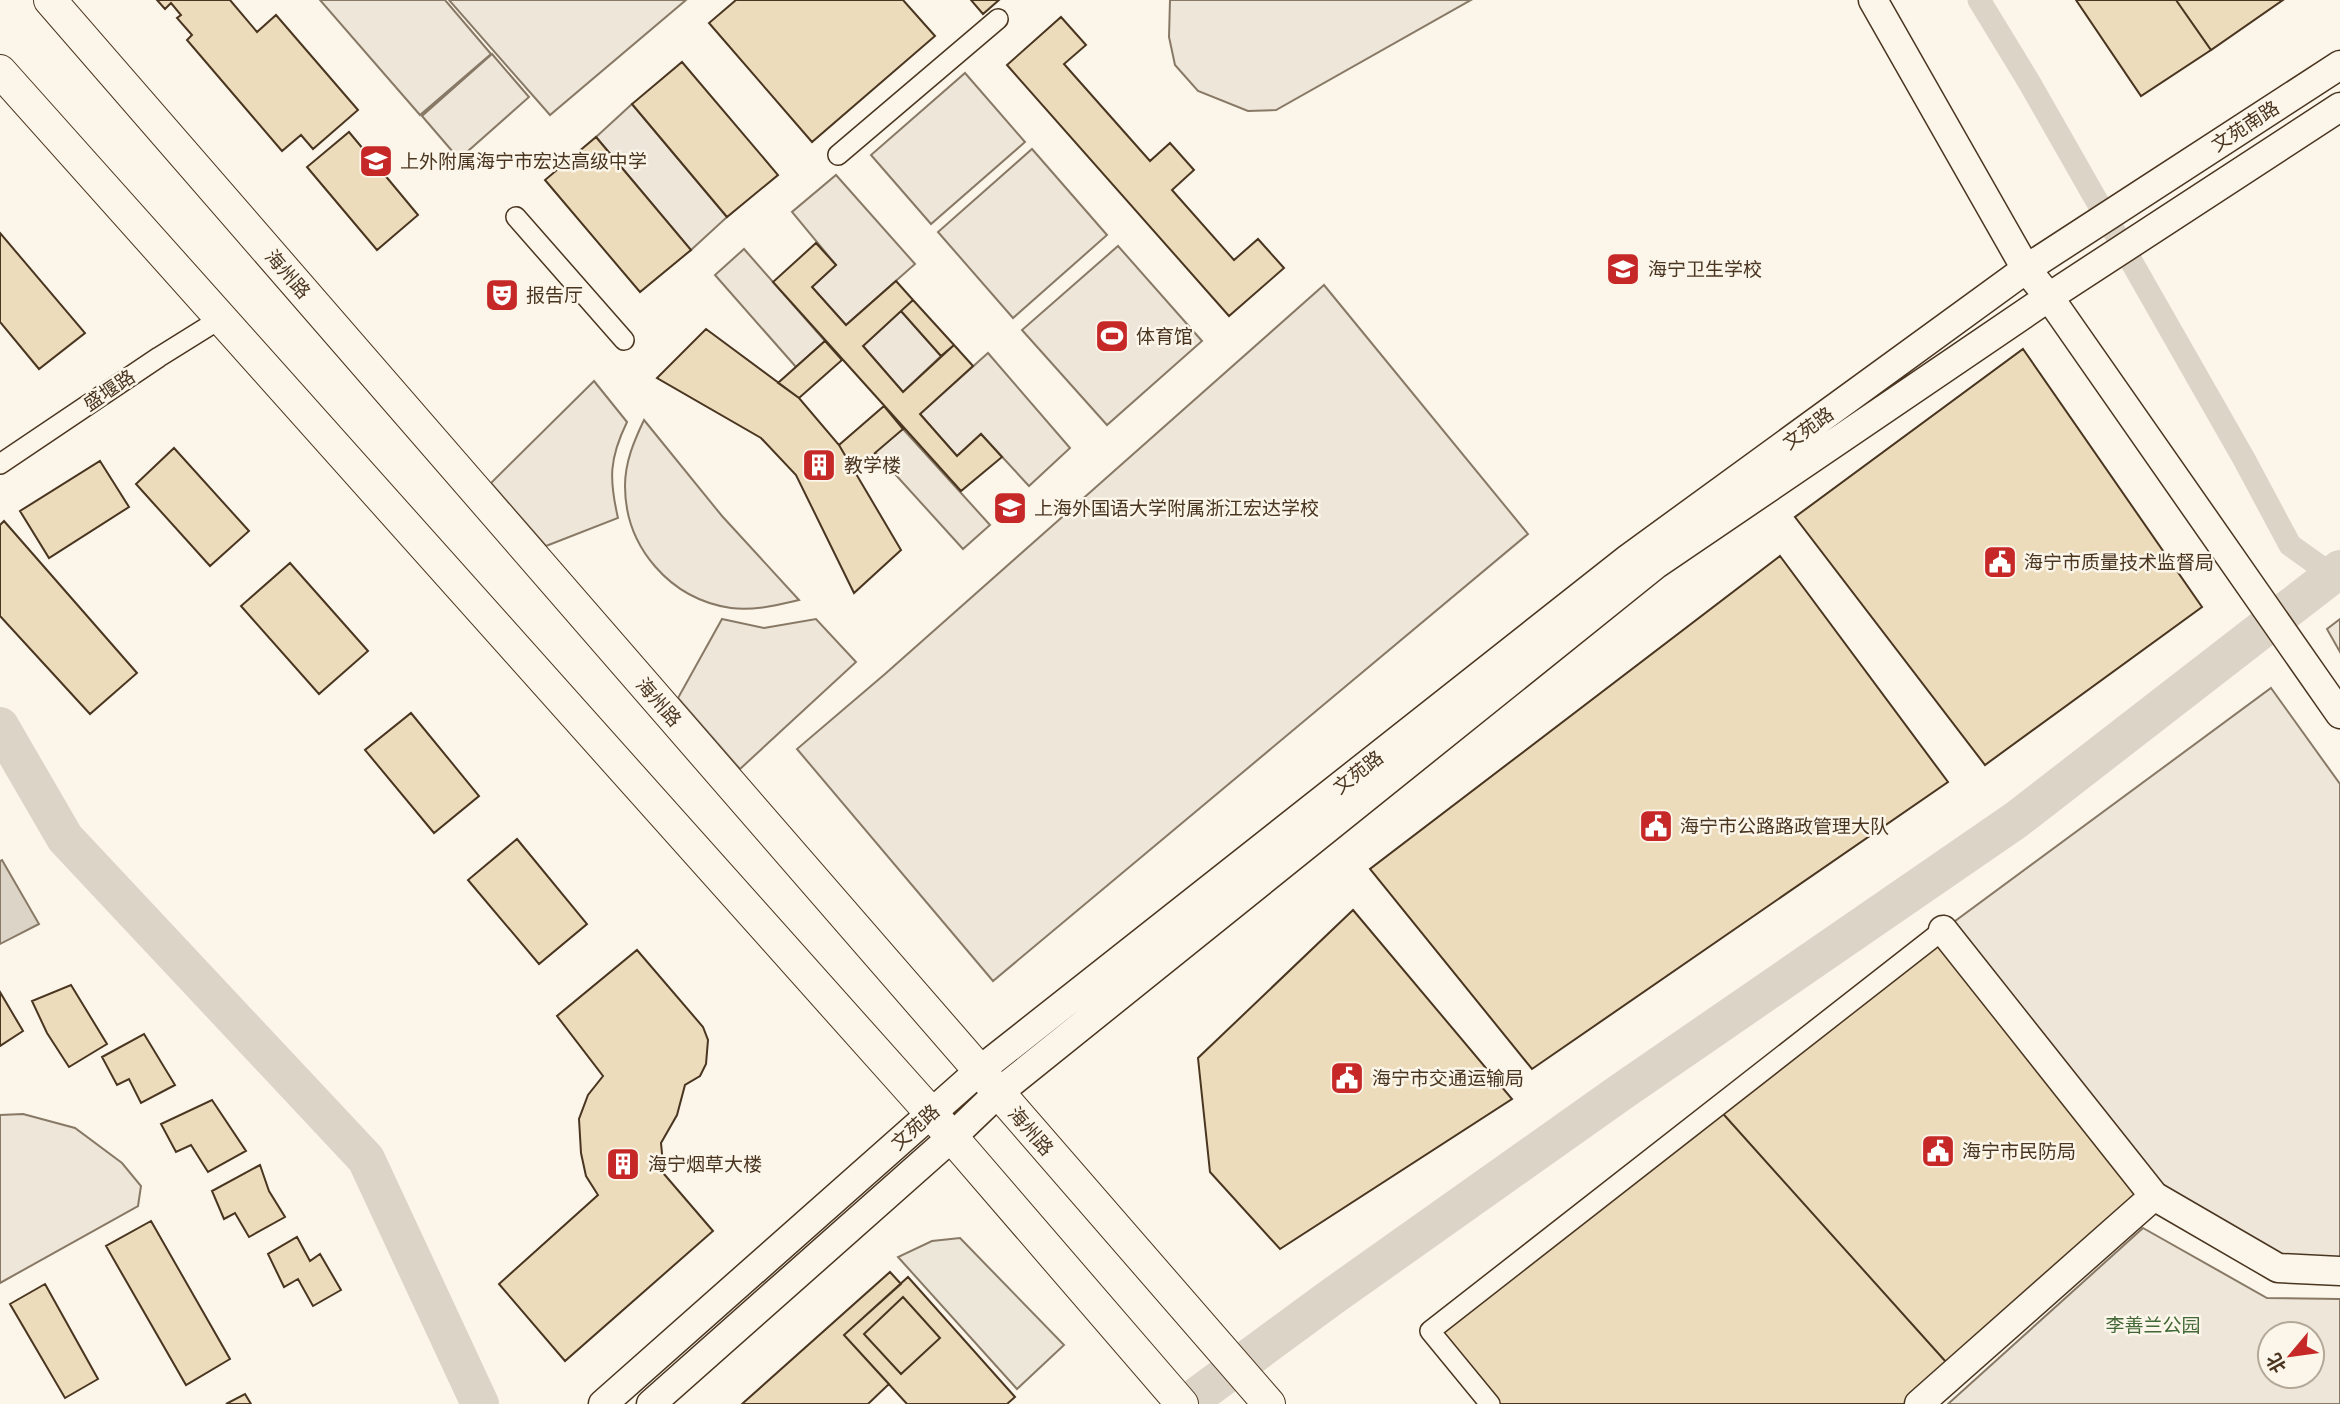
<svg xmlns="http://www.w3.org/2000/svg" width="2340" height="1404" viewBox="0 0 2340 1404" font-family="'Open Sans','Noto Sans SC',sans-serif">
<style>
.green{fill:#ede6d9;stroke:#887966;stroke-width:2;fill-rule:evenodd}
.parking{fill:#ede7d9;stroke:#887966;stroke-width:2}
.water{fill:#dcd4c6;stroke:#887966;stroke-width:2}
.lines{fill:none;stroke-linecap:round;stroke-linejoin:round}
.canal{stroke:#dcd4c6;stroke-width:23}
.river{stroke:#dcd4c6;stroke-width:38}
.building{fill:#ecdcbc;stroke:#4a3520;stroke-width:2}
.street-casing{stroke:#4a3520;stroke-width:22}
.secondary-casing{stroke:#4a3520;stroke-width:31}
.primary-casing{stroke:#4a3520;stroke-width:34}
.street{stroke:#fbf6e9;stroke-width:19}
.secondary{stroke:#fbf6e9;stroke-width:28}
.primary{stroke:#fbf6e9;stroke-width:32}
.labels{text-anchor:middle;dominant-baseline:central;stroke-width:5;stroke-linejoin:round;paint-order:stroke}
.street-label{font-size:19px;fill:#4a3520;stroke:#fbf6e9}
.poi-label{font-size:19px;fill:#4a3520;stroke:#fbf6e9;text-anchor:start}
.park-label{font-size:19px;fill:#436837;stroke:#fbf6e9}
</style>
<rect width="100%" height="100%" fill="#fbf6e9"/>
<path class="green" d="M 320,0 L 445,0 L 491,54 L 420,115 Z
M 449,0 L 686,0 L 550,115 Z
M 1170,0 L 1471,0 L 1276,110 L 1248,111 L 1198,91 L 1175,65 L 1169,37 Z
M 492,54 L 529,97 L 459,159 L 422,116 Z
M 965,73 L 1025,142 L 931,224 L 871,155 Z
M 632,104 L 727,217 L 691,250 L 596,137 Z
M 1032,149 L 1107,235 L 1013,318 L 938,232 Z
M 836,175 L 915,264 L 846,325 L 812,287 L 836,265 L 792,212 Z
M 1118,246 L 1202,341 L 1107,425 L 1022,330 Z
M 744,249 L 825,341 L 796,367 L 715,275 Z
M 1324,285 L 1528,534 L 993,981 L 797,749 L 885,674 Z
M 901,311 L 941,356 L 903,392 L 863,346 Z
M 988,353 L 1070,448 L 1029,486 L 981,434 L 957,456 L 920,414 Z
M 594,381 L 627,422 C 609,459 609,479 618,518 L 546,546 L 491,483 Z
M 644,420 L 722,516 L 799,600 C 777,605 754,611 731,608 C 670,599 625,547 625,486 C 625,462 634,441 644,420 Z
M 903,429 L 990,525 L 963,549 L 875,452 Z
M 722,619 L 764,628 L 816,619 L 856,662 L 740,769 L 678,698 Z
M 2340,619 L 2340,652 L 2327,629 Z
M 2271,688 L 2340,784 L 2340,1271 L 2278,1268 L 2154,1196 L 1943,930 Z
M 23,1114 L 75,1128 L 122,1163 L 141,1186 L 138,1206 L 0,1283 L 0,1115 Z
M 2143,1228 L 2267,1298 L 2340,1299 L 2340,1404 L 1948,1404 ZM 2312,1334 L 2312,1376 L 2270,1376 L 2270,1334 Z"/>
<path class="parking" d="M 960,1238 L 1064,1345 L 1017,1389 L 898,1257 L 932,1241 Z"/>
<path class="water" d="M 2,860 L 39,924 L 0,944 L 0,861 Z"/>
<g class="lines">
<path class="canal" d="M 1979,0 L 2029,82 L 2244,459 L 2290,545 L 2332,575"/>
<path class="river" d="M 0,726 L 65,838 L 366,1159 L 480,1404
M 1186,1404 L 1333,1296 L 1621,1092 L 2016,820 L 2340,569"/>
</g>
<path class="building" d="M 157,0 L 230,0 L 257,32 L 276,15 L 358,110 L 313,149 L 301,135 L 282,151 L 187,40 L 192,35 L 177,18 L 181,15 L 171,3 L 165,9 Z
M 736,0 L 903,0 L 935,36 L 812,142 L 709,23 Z
M 971,0 L 999,0 L 983,14 Z
M 2076,0 L 2176,0 L 2211,50 L 2141,96 Z
M 2176,0 L 2283,0 L 2211,50 Z
M 1061,17 L 1086,45 L 1064,64 L 1150,161 L 1170,143 L 1194,170 L 1172,190 L 1234,260 L 1258,239 L 1284,268 L 1229,316 L 1007,65 Z
M 682,62 L 778,175 L 727,217 L 632,104 Z
M 349,132 L 418,215 L 377,250 L 307,167 Z
M 596,137 L 691,250 L 640,292 L 545,180 Z
M 0,233 L 85,333 L 39,369 L 0,322 Z
M 816,243 L 836,265 L 812,287 L 846,325 L 896,281 L 913,300 L 863,346 L 903,392 L 954,345 L 973,366 L 920,414 L 957,456 L 981,434 L 1002,457 L 961,491 L 773,282 Z
M 913,300 L 954,345 L 941,356 L 901,311 Z
M 706,329 L 799,398 L 839,445 L 901,550 L 854,593 L 796,475 L 761,438 L 657,378 Z
M 825,341 L 842,360 L 799,398 L 778,383 Z
M 2023,349 L 2202,607 L 1985,765 L 1795,517 Z
M 884,406 L 903,429 L 854,471 L 839,445 Z
M 174,448 L 249,531 L 210,566 L 136,484 Z
M 100,461 L 129,507 L 49,558 L 20,511 Z
M 4,521 L 137,673 L 90,714 L 0,616 L 0,525 Z
M 1780,556 L 1948,782 L 1532,1069 L 1370,869 Z
M 290,563 L 368,651 L 319,694 L 241,606 Z
M 411,713 L 479,796 L 434,833 L 365,750 Z
M 517,839 L 587,924 L 539,964 L 468,880 Z
M 1353,910 L 1512,1099 L 1280,1249 L 1210,1172 L 1198,1058 Z
M 1943,930 L 2154,1196 L 1955,1372 L 1717,1107 Z
M 637,950 L 703,1027 L 708,1040 L 706,1064 L 700,1076 L 685,1085 L 677,1115 L 661,1143 L 664,1174 L 713,1231 L 565,1361 L 499,1284 L 598,1195 L 586,1176 L 581,1153 L 579,1119 L 588,1095 L 603,1076 L 557,1016 Z
M 71,985 L 107,1044 L 69,1067 L 47,1033 L 32,1001 Z
M 0,992 L 23,1031 L 0,1046 Z
M 144,1034 L 175,1085 L 141,1103 L 129,1079 L 117,1085 L 102,1057 Z
M 212,1100 L 246,1151 L 208,1172 L 191,1145 L 176,1152 L 161,1124 Z
M 1717,1107 L 1955,1372 L 1919,1404 L 1490,1404 L 1430,1331 Z
M 260,1165 L 269,1191 L 285,1217 L 249,1237 L 235,1213 L 224,1219 L 212,1191 Z
M 151,1221 L 230,1359 L 186,1385 L 106,1246 Z
M 297,1237 L 310,1261 L 320,1254 L 341,1290 L 313,1306 L 298,1279 L 284,1287 L 268,1254 Z
M 890,1272 L 901,1284 L 844,1335 L 889,1384 L 868,1404 L 742,1404 Z
M 908,1277 L 1015,1397 L 1007,1404 L 907,1404 L 844,1335 Z
M 45,1284 L 98,1379 L 65,1398 L 10,1304 Z
M 903,1297 L 940,1338 L 901,1374 L 864,1334 Z
M 245,1394 L 251,1404 L 226,1404 Z"/>
<g class="lines">
<g class="street-casing">
<path id="street" d="M 838,155 L 998,19
M 516,217 L 624,340
M 0,464 L 159,357 L 220,319
M 1490,1404 L 1430,1331 L 1943,930"/>
</g>
<g class="secondary-casing">
<path id="secondary" d="M 1873,0 L 2026,269 L 2049,297 L 2340,714
M 1943,930 L 2154,1196 L 2278,1268 L 2340,1271
M 603,1404 L 979,1071 L 1629,558 L 2026,269 L 2340,65
M 651,1404 L 951,1138 L 998,1093 L 1655,565 L 2049,297 L 2340,107
M 1919,1404 L 2154,1196"/>
</g>
<g class="primary-casing">
<path id="primary" d="M 50,0 L 1269,1404
M 0,71 L 931,1113 L 1182,1404"/>
</g>
<use href="#street" class="street"/>
<use href="#secondary" class="secondary"/>
<use href="#primary" class="primary"/>
</g>
<defs>
<g id="school-square" transform="scale(1.75)"><rect x="-9" y="-9" width="18" height="18" rx="4" fill="#c62828" stroke="#fbf6e9"/><path d="M0-5L7-2L0 1L-7-2ZM-4 1L0 2.5L4 1V4Q0 6-4 4Z" fill="#fff"/></g>
<g id="theatre-square" transform="scale(1.75)"><rect x="-9" y="-9" width="18" height="18" rx="4" fill="#c62828" stroke="#fbf6e9"/><path d="M-5-5.5Q0-4 5-5.5V0Q5 5 0 6Q-5 5-5 0ZM-3.3-2.5H-1v1.5H-3.3ZM1-2.5H3.3v1.5H1ZM-2.8 1Q0 5.5 2.8 1Z" fill="#fff"/></g>
<g id="stadium-square" transform="scale(1.75)"><rect x="-9" y="-9" width="18" height="18" rx="4" fill="#c62828" stroke="#fbf6e9"/><path d="M0-5a6.5 5 0 1 0 0 10a6.5 5 0 1 0 0-10ZM-3.5-1.8h7v3.6h-7Z" fill="#fff"/></g>
<g id="building-square" transform="scale(1.75)"><rect x="-9" y="-9" width="18" height="18" rx="4" fill="#c62828" stroke="#fbf6e9"/><path d="M-4-6H4V6H1V3H-1V6H-4ZM-2.5-4.3h1.7v1.8h-1.7ZM.8-4.3h1.7v1.8H.8ZM-2.5-1h1.7V.8h-1.7ZM.8-1h1.7V.8H.8Z" fill="#fff"/></g>
<g id="civic-square" transform="scale(1.75)"><rect x="-9" y="-9" width="18" height="18" rx="4" fill="#c62828" stroke="#fbf6e9"/><path d="M-.6-6.5H3V-4.5H.6V-3L4-1V1h2V6H-6V1h2V-1L-.6-3ZM-1.2 2.5V6h2.4V2.5Z" fill="#fff"/></g>
</defs>
<g fill-rule="evenodd">
<use href="#school-square" x="376" y="161"/>
<use href="#school-square" x="1623" y="269"/>
<use href="#theatre-square" x="502" y="295"/>
<use href="#stadium-square" x="1112" y="336"/>
<use href="#building-square" x="819" y="465"/>
<use href="#school-square" x="1010" y="508"/>
<use href="#civic-square" x="2000" y="562"/>
<use href="#civic-square" x="1656" y="826"/>
<use href="#civic-square" x="1347" y="1078"/>
<use href="#civic-square" x="1938" y="1151"/>
<use href="#building-square" x="623" y="1164"/>
</g>
<g class="labels">
<g class="street-label">
<text transform="translate(2245 126) rotate(-33)">文苑南路</text>
<text transform="translate(288 274) rotate(49)">海州路</text>
<text transform="translate(109 390) rotate(-34)">盛堰路</text>
<text transform="translate(1808 428) rotate(-36)">文苑路</text>
<text transform="translate(659 702) rotate(49)">海州路</text>
<text transform="translate(1358 772) rotate(-38)">文苑路</text>
<text transform="translate(915 1127) rotate(-42)">文苑路</text>
<text transform="translate(1031 1131) rotate(49)">海州路</text>
</g>
<g class="poi-label">
<text x="400" y="161">上外附属海宁市宏达高级中学</text>
<text x="1648" y="269">海宁卫生学校</text>
<text x="526" y="295">报告厅</text>
<text x="1136" y="336">体育馆</text>
<text x="844" y="465">教学楼</text>
<text x="1034" y="508">上海外国语大学附属浙江宏达学校</text>
<text x="2024" y="562">海宁市质量技术监督局</text>
<text x="1680" y="826">海宁市公路路政管理大队</text>
<text x="1372" y="1078">海宁市交通运输局</text>
<text x="1962" y="1151">海宁市民防局</text>
<text x="648" y="1164">海宁烟草大楼</text>
</g>
<g class="park-label">
<text x="2153" y="1325">李善兰公园</text>
</g>
</g>
<g transform="translate(2291 1355) rotate(241)"><circle r="33" fill="#fbf6e9" stroke="#b4a999" stroke-width="2"/>
<path d="M0-5L12 26L0 18L-12 26Z" fill="#c62828"/>
<text y="-10" font-size="19" font-weight="bold" text-anchor="middle" fill="#4a3520">北</text>
</g>
</svg>
